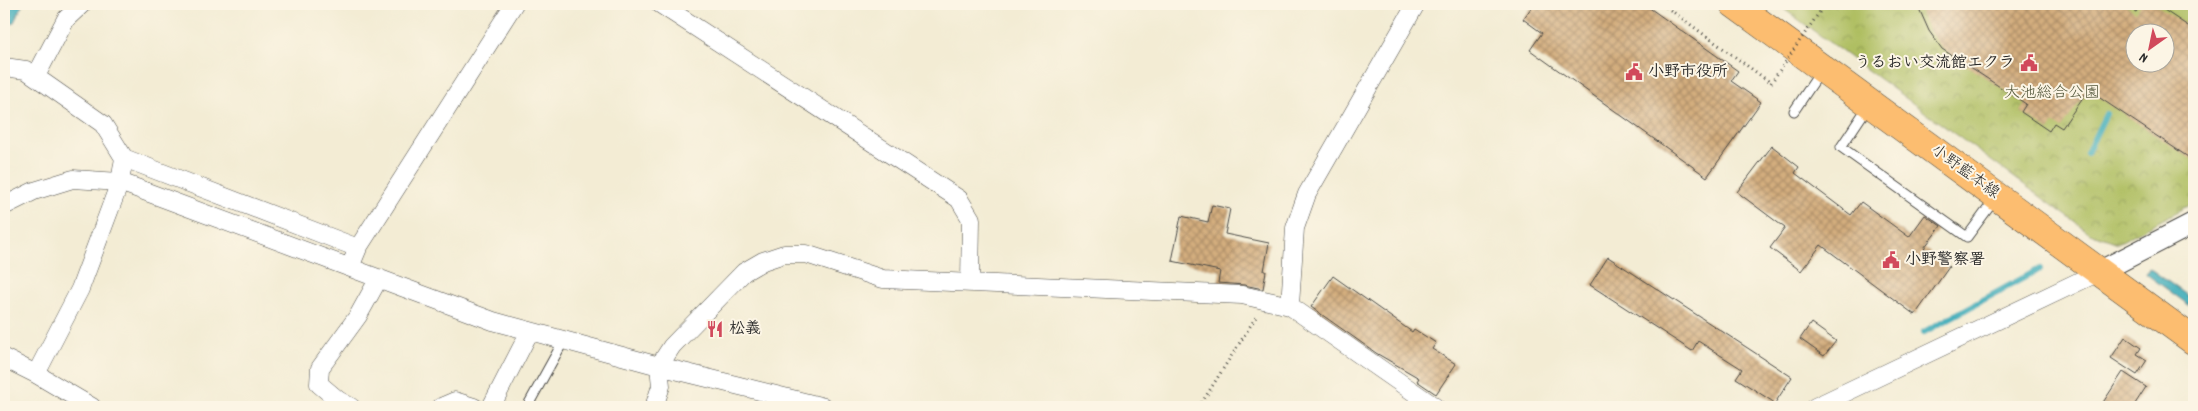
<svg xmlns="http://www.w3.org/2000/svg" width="2198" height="411" viewBox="0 0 2198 411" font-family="Dekko,'Klee One',sans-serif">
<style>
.park{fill:url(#park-crowns);stroke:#6c7446;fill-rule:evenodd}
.water{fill:url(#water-ripples);stroke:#336b72}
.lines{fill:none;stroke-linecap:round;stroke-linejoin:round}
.stream{stroke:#3babb9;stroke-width:6}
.building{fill:url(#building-cross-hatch);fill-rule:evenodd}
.service-casing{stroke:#494844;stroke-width:11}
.minor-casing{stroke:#494844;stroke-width:19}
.tertiary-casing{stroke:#494844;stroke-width:23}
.primary-casing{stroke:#494844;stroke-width:29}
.path{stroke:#494844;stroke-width:3;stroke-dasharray:1 4;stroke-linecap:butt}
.service{stroke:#fff;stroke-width:9}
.minor{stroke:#fff;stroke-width:18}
.tertiary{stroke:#fff;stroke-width:21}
.primary{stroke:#fcbd6f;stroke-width:28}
.path-bridge{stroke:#494844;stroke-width:3;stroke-dasharray:1 4;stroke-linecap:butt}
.labels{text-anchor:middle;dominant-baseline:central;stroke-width:4;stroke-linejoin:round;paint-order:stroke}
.poi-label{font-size:16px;font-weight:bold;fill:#2b2b2b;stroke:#fcf5e5;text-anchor:start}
.park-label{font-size:16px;fill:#52573b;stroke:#fcf5e5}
.street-label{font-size:16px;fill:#2b2b2b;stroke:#fcf5e5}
</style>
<defs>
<pattern id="park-crowns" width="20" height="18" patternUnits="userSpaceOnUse" patternTransform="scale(1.25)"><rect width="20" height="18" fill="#aebe60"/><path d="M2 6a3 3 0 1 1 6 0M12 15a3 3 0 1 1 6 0" fill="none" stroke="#8e9b4f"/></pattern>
<pattern id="water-ripples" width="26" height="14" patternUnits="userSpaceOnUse" patternTransform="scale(1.25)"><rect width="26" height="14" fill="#3babb9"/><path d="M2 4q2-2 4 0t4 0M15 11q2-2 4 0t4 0" fill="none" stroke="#328b97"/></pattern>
<pattern id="building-cross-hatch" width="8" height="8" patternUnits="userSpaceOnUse" patternTransform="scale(1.25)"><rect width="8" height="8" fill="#d3ad7e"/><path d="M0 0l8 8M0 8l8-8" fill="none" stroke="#ab8d67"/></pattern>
</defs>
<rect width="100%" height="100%" fill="#fcf5e5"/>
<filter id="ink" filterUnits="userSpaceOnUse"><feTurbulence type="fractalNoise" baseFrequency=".02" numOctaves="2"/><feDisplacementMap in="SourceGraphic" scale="10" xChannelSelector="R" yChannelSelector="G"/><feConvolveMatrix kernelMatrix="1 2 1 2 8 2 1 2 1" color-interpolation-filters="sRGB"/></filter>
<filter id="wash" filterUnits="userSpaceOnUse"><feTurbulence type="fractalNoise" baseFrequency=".0096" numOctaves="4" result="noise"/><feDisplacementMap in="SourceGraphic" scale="20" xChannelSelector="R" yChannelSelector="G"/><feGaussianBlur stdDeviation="1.12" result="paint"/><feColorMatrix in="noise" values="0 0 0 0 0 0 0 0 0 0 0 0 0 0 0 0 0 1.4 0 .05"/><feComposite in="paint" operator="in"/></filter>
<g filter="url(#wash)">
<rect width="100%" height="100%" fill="#f3ecd4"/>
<path class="park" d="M 1777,4 L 2194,4 L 2194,203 L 2118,243 L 2090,233 ZM 2136,32 L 2166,32 L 2166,62 L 2136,62 Z"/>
<path class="water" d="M 4,4 L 23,4 L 14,22 L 4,30 Z
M 2149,268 L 2194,300 L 2194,309 L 2146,274 Z"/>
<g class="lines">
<path class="stream" d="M 2087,153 L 2106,114
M 1924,332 L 2040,269"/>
</g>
<g id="blocks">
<path class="building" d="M 1534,4 L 1644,4 L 1738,71 L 1731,81 L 1761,102 L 1707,177 L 1530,50 L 1542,33 L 1523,19 Z
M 1917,4 L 2123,4 L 2136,12 L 2141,4 L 2155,4 L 2194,30 L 2194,161 L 2088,90 L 2062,128 L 2054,123 L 2049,131 L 2021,112 L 2026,104 L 1942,49 L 1929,31 ZM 2136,32 L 2166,32 L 2166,62 L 2136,62 Z
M 1772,146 L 1799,167 L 1795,173 L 1851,215 L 1861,202 L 1909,237 L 1925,215 L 1941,226 L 1924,248 L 1949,267 L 1915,315 L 1821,245 L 1801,271 L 1770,248 L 1785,228 L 1737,192 Z
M 1212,205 L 1230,209 L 1225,234 L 1269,243 L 1264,271 L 1266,271 L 1263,289 L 1244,285 L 1218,283 L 1220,271 L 1172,261 L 1181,216 L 1208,222 Z
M 1608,257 L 1792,377 L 1775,403 L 1736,378 L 1742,369 L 1698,341 L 1692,351 L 1590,285 Z
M 1333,276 L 1412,332 L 1414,329 L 1436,343 L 1432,349 L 1456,364 L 1436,394 L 1417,381 L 1419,378 L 1376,353 L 1311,307 Z
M 1811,323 L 1836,341 L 1824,356 L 1800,339 Z
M 2125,337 L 2141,348 L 2137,354 L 2147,360 L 2137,375 L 2111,358 Z
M 2123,372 L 2146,387 L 2133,407 L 2100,407 Z"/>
</g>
</g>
<g filter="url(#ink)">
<use href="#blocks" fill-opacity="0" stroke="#494844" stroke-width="1"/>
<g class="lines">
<g class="service-casing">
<path id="service" d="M 1869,105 L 1841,147 L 1967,237 L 1995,199
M 1794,111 L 1821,71
M 527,407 L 564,340"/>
</g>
<g class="minor-casing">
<path id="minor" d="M 660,4 L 959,199 L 971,219 L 970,283
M 4,67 L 26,70 L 103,124 L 124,158 L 120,182 L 80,289 L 36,374
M 36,76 L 66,19 L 82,4
M 124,158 L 358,248
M 4,206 L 34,191 L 73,179 L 120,182 L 493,321 L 659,366 L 824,407
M 350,267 L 358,248 L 514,4
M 1290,306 L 1295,228 L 1307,194 L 1416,4
M 4,358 L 36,374 L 92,407
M 351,407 L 338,400 L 319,384 L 320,368 L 358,316 L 379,278
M 441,407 L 455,401 L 474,407
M 491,407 L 530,331
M 654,407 L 661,386 L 659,366 L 672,346 L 744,272 L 763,261 L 784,254 L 806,254 L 883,279 L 1242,295 L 1290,306 L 1435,407
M 1815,407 L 2101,271"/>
</g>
<g class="tertiary-casing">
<path id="tertiary" d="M 2101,271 L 2194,223"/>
</g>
<g class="primary-casing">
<path id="primary" d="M 1734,4 L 2194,341"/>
</g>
<path class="path" d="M 1662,4 L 1771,83
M 1199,407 L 1256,317"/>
<use href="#service" class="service"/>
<use href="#minor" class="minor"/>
<use href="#tertiary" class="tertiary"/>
<use href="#primary" class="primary"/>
<path class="path-bridge" d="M 1771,83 L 1825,4"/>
</g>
</g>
<defs>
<g id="civic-bare" transform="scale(1.35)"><path d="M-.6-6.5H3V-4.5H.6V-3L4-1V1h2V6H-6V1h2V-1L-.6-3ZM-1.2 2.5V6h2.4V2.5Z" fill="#d1495b" stroke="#fcf5e5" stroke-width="2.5" paint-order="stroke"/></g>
<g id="restaurant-bare" transform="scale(1.35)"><path d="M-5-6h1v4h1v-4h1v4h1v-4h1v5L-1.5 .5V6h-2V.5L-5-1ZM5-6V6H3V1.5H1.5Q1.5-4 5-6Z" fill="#d1495b" stroke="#fcf5e5" stroke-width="2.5" paint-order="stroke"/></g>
</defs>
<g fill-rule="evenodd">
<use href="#civic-bare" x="2029" y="63"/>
<use href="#civic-bare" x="1634" y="72"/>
<use href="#civic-bare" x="1891" y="260"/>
<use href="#restaurant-bare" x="715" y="329"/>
</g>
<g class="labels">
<g class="poi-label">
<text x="2015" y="63" text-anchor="end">うるおい交流館エクラ</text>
<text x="1648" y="72">小野市役所</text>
<text x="1905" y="260">小野警察署</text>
<text x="729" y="329">松義</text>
</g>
<g class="park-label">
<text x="2052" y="93">大池総合公園</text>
</g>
<g class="street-label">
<text transform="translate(1965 172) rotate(36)">小野藍本線</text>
</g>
</g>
<rect width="2198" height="411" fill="none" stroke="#fcf5e5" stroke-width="20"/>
<g transform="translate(2150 48) rotate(213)"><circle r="24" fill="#fcf5e5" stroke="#a8a49b"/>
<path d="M0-4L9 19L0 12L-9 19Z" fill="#d1495b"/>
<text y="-8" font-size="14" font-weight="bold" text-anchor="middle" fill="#2b2b2b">N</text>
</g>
</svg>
